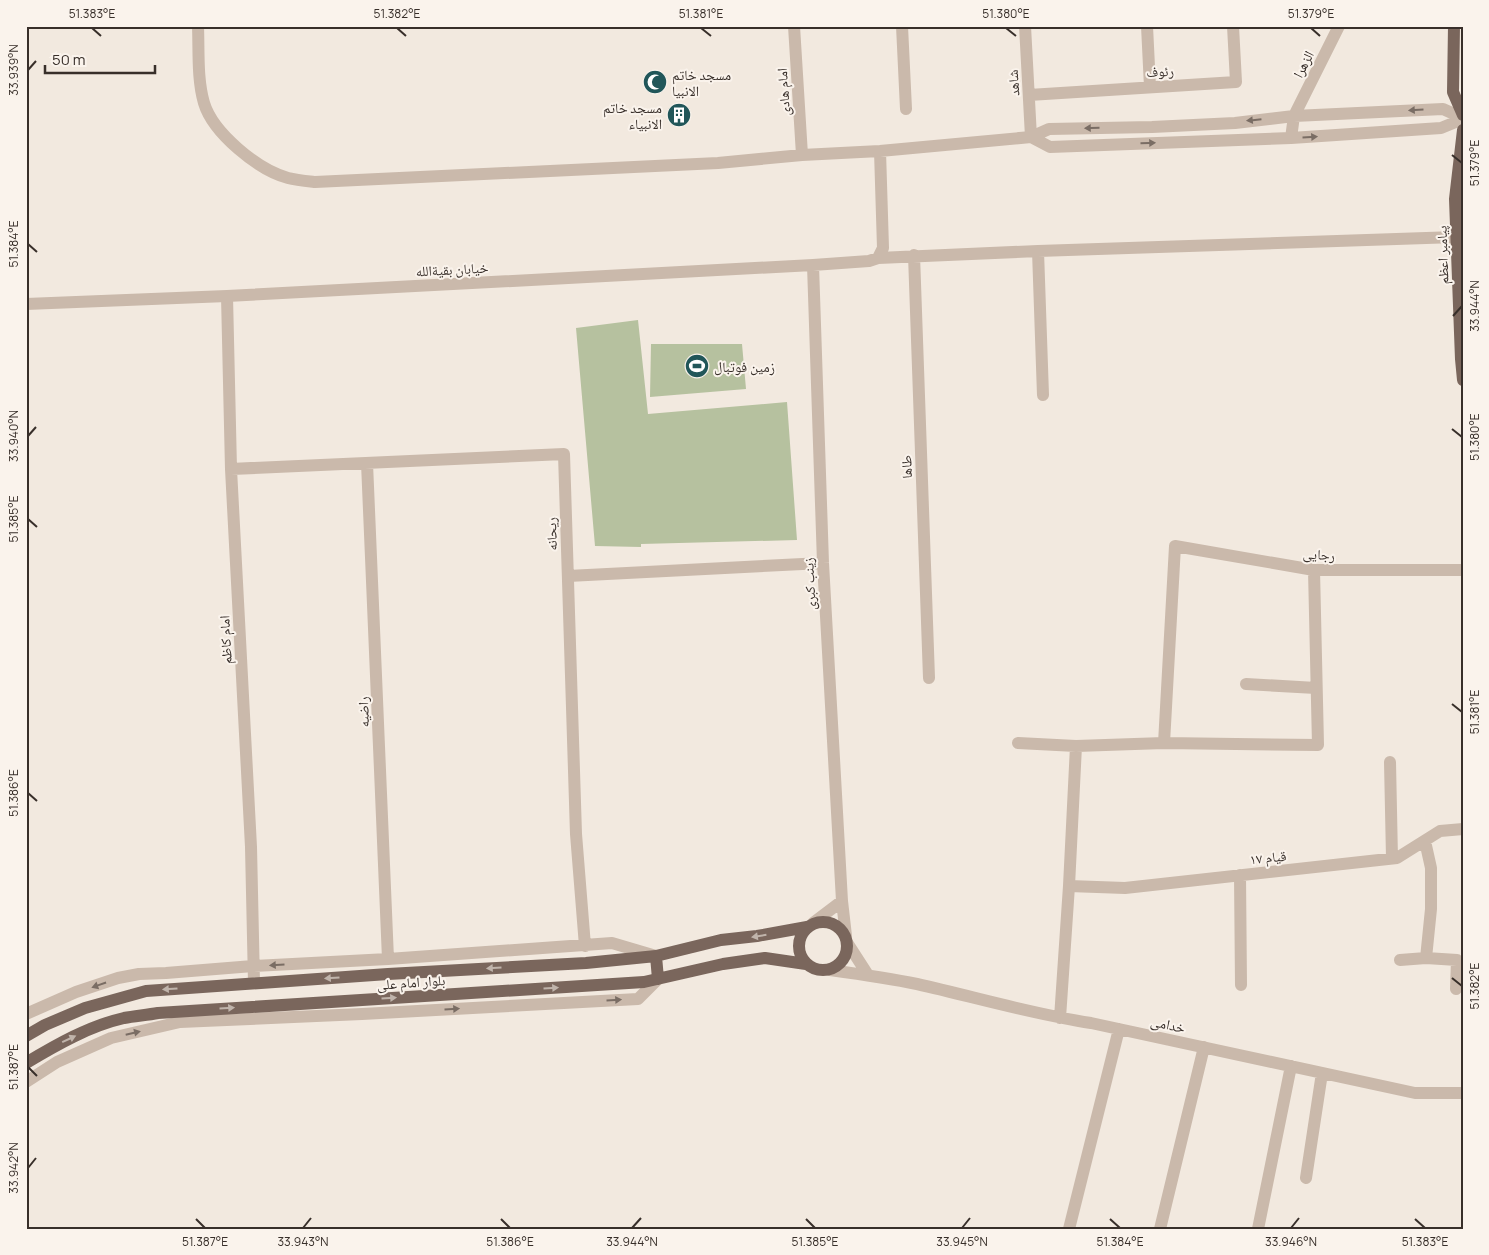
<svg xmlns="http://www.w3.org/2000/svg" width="1489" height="1255" viewBox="0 0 1489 1255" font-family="Manrope,'Noto Naskh Arabic',sans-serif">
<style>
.green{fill:#b6c19f}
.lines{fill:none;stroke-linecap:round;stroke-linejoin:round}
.minor{stroke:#cab9ab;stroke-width:12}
.major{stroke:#7a665c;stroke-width:12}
.oneway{fill:#7a6d64}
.oneway2{fill:#c0b4ab}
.ticks{fill:none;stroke:#382f2a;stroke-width:2}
.labels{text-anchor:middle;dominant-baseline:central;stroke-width:4;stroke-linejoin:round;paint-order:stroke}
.street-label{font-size:14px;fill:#382f2a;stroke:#faf3ec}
.poi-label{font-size:14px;fill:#382f2a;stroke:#faf3ec;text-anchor:start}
.neatline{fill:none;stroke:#382f2a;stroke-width:2}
.ticks-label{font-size:12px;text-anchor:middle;fill:#382f2a}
</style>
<rect width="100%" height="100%" fill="#f2e9df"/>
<path class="green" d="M 638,320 L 648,414 L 787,402 L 797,540 L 641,544 L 641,547 L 595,546 L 576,328 Z
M 651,344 L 742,344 L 746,389 L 650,397 Z"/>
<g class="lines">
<path class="minor" d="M 198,26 C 199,51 197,79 204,103 C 213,133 258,170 288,178 C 296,180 306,181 315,182 L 718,163 L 802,155 L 880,151 L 1031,137 L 1049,129 L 1152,127 L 1235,123 L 1294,116 L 1443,109 L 1463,118
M 794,26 L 802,155
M 902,26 L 906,109
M 1025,26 L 1031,137
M 1147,26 L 1150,87
M 1029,95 L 1236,82 L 1233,26
M 1031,137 L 1050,147 L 1291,138 L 1441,128 L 1463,119
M 1291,138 L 1294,116 L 1339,26
M 1038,251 L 1456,237
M 914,255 L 929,678
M 878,258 L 883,248 L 880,151
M 813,265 L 823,563 L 842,901 L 846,936
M 227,296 L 231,469 L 251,847 L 254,983
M 26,304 L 227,296 L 813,265 L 869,261 L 878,258 L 1038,251 L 1043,395
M 367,463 L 388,959
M 231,469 L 564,454 L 576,834 L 585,946
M 568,576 L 823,563
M 1246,684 L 1316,688
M 1018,743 L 1076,746 L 1164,743 L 1175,546 L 1314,570 L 1463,570
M 1164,743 L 1318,745 L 1314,570
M 1390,762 L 1392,858
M 1425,841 L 1431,868 L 1431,909 L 1426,958 L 1457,960 L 1456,989
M 1240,875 L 1241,985
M 1069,886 L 1125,888 L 1397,858 L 1440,831 L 1463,829
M 813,923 L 842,901
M 848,944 L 868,975
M 1400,960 L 1426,958
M 830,970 C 859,974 888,978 917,984 C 975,997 1032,1014 1091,1023 L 1415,1093 L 1463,1093
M 26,1014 L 76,992 L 118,978 L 139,974 L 166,973 L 253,966 L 388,959 L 612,943 L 656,956
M 1060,1018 L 1069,886 L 1076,746
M 26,1082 L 57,1062 L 111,1038 L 180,1022 L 362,1014 L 638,999 L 658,979
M 1306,1178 L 1322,1073
M 1069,1229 L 1119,1029
M 1160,1229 L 1204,1047
M 1258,1229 L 1291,1066"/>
<path class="major" d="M 1454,26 L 1453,92 L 1463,115
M 1463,130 L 1455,199 L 1461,359 L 1463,380
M799 946a24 24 0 1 1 48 0a24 24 0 1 1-48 0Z
M 656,956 L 658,979
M 26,1036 L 45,1025 L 85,1008 L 146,991 L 388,974 L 586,963 L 656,956 L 721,940 L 757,936 L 807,927
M 26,1063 C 56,1045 89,1026 124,1018 C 135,1016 147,1015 158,1013 L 644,982 L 723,964 L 765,958 L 806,964"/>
</g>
<defs><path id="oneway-solid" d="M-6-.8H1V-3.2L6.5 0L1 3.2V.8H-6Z" transform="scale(1.25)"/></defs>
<g class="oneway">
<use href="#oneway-solid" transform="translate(1416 110) rotate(177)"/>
<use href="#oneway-solid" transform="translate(1254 120) rotate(174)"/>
<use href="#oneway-solid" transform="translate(1092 128) rotate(179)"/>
<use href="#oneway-solid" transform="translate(1310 137) rotate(-4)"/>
<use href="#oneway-solid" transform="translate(1148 143) rotate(-2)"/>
<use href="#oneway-solid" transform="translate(277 965) rotate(177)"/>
<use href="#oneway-solid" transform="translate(99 985) rotate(161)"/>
<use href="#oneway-solid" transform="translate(614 1000) rotate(-3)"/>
<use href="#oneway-solid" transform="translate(452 1009) rotate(-3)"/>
<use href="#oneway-solid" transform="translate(133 1033) rotate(-13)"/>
</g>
<g class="oneway2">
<use href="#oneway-solid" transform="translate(759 936) rotate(171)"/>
<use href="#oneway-solid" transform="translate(494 968) rotate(177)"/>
<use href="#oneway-solid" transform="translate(332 978) rotate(176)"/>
<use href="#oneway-solid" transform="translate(551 988) rotate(-4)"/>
<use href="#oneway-solid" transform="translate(170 989) rotate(176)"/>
<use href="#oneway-solid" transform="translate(389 998) rotate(-4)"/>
<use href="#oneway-solid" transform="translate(227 1008) rotate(-4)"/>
<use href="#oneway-solid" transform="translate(69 1039) rotate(-25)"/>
</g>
<path class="ticks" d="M 92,28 L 101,36M 397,28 L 406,36M 701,28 L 711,36M 1006,28 L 1016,36M 1311,28 L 1320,36M 28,70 L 36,61M 1452,155 L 1462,163M 28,244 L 37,252M 1453,316 L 1462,306M 1452,429 L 1462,437M 28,436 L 36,427M 28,519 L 37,527M 1452,704 L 1462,712M 28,793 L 37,801M 1452,978 L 1462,986M 28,1067 L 37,1076M 28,1168 L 36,1158M 196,1219 L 205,1228M 501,1219 L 510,1228M 806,1219 L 815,1228M 1110,1219 L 1120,1228M 1415,1219 L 1425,1228M 303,1228 L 311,1218M 632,1228 L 641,1218M 962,1228 L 970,1218M 1291,1228 L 1299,1218"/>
<defs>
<g id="mosque-disc" transform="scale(1.25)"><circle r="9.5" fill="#215659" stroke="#faf3ec"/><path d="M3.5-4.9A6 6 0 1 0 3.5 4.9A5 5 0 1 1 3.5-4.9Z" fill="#fff"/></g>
<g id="building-disc" transform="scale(1.25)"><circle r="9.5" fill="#215659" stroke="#faf3ec"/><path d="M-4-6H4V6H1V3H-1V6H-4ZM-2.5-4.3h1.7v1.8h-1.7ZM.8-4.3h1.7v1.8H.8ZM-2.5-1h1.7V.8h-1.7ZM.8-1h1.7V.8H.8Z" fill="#fff"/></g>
<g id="stadium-disc" transform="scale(1.25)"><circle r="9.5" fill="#215659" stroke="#faf3ec"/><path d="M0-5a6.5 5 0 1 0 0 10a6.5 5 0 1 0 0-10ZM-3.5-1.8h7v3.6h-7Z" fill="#fff"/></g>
</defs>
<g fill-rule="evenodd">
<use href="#mosque-disc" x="655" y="82"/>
<use href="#building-disc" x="679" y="115"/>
<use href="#stadium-disc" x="697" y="366"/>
</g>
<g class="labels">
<g class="street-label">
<text transform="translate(1303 64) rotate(-63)">الزهرا</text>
<text transform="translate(1160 71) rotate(-3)">رئوف</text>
<text transform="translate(1013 83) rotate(-94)">شاهد</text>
<text transform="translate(783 92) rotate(-94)">امام هادی</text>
<text transform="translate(1442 255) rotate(-92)">پیامبر اعظم</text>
<text transform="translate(452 269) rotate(-3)">خیابان بقیةالله</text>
<text transform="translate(906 467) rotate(-92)">طاها</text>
<text transform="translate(551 534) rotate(-92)">ریحانه</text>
<text transform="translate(1319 554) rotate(4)">رجایی</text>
<text transform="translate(809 584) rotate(-93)">زینب کبری</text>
<text transform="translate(225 640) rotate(-93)">امام کاظم</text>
<text transform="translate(363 712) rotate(-92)">راضیه</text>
<text transform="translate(1268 857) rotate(-6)">قیام ۱۷</text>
<text transform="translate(411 982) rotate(-4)">بلوار امام علی</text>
<text transform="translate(1168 1024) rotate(12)">خدامی</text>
</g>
<g class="poi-label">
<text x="672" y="74">مسجد خاتم<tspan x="672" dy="16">الانبیا</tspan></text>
<text x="662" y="107" text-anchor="end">مسجد خاتم<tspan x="662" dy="16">الانبیاء</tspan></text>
<text x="714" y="366">زمین فوتبال</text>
</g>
</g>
<rect width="1489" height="1255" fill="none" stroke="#faf3ec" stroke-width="55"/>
<path d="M45 65v8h110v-8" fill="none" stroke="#382f2a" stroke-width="2.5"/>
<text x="52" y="65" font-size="15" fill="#382f2a" stroke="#faf3ec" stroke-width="4" paint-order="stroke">50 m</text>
<rect x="28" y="28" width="1434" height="1200" class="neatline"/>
<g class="ticks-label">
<text x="92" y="18">51.383°E</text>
<text x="397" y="18">51.382°E</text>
<text x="701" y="18">51.381°E</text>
<text x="1006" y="18">51.380°E</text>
<text x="1311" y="18">51.379°E</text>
<text transform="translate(14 70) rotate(-90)" y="4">33.939°N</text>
<text transform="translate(1475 163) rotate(-90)" y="4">51.379°E</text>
<text transform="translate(14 244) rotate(-90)" y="4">51.384°E</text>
<text transform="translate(1475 306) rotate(-90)" y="4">33.944°N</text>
<text transform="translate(14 436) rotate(-90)" y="4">33.940°N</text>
<text transform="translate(1475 437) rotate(-90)" y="4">51.380°E</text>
<text transform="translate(14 519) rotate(-90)" y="4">51.385°E</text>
<text transform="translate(1475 712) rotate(-90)" y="4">51.381°E</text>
<text transform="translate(14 793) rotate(-90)" y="4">51.386°E</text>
<text transform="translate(1475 986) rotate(-90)" y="4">51.382°E</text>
<text transform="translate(14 1067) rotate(-90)" y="4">51.387°E</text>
<text transform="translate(14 1168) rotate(-90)" y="4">33.942°N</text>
<text x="205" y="1246">51.387°E</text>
<text x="303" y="1246">33.943°N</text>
<text x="510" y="1246">51.386°E</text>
<text x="632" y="1246">33.944°N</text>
<text x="815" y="1246">51.385°E</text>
<text x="962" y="1246">33.945°N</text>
<text x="1120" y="1246">51.384°E</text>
<text x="1291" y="1246">33.946°N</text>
<text x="1425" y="1246">51.383°E</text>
</g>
</svg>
